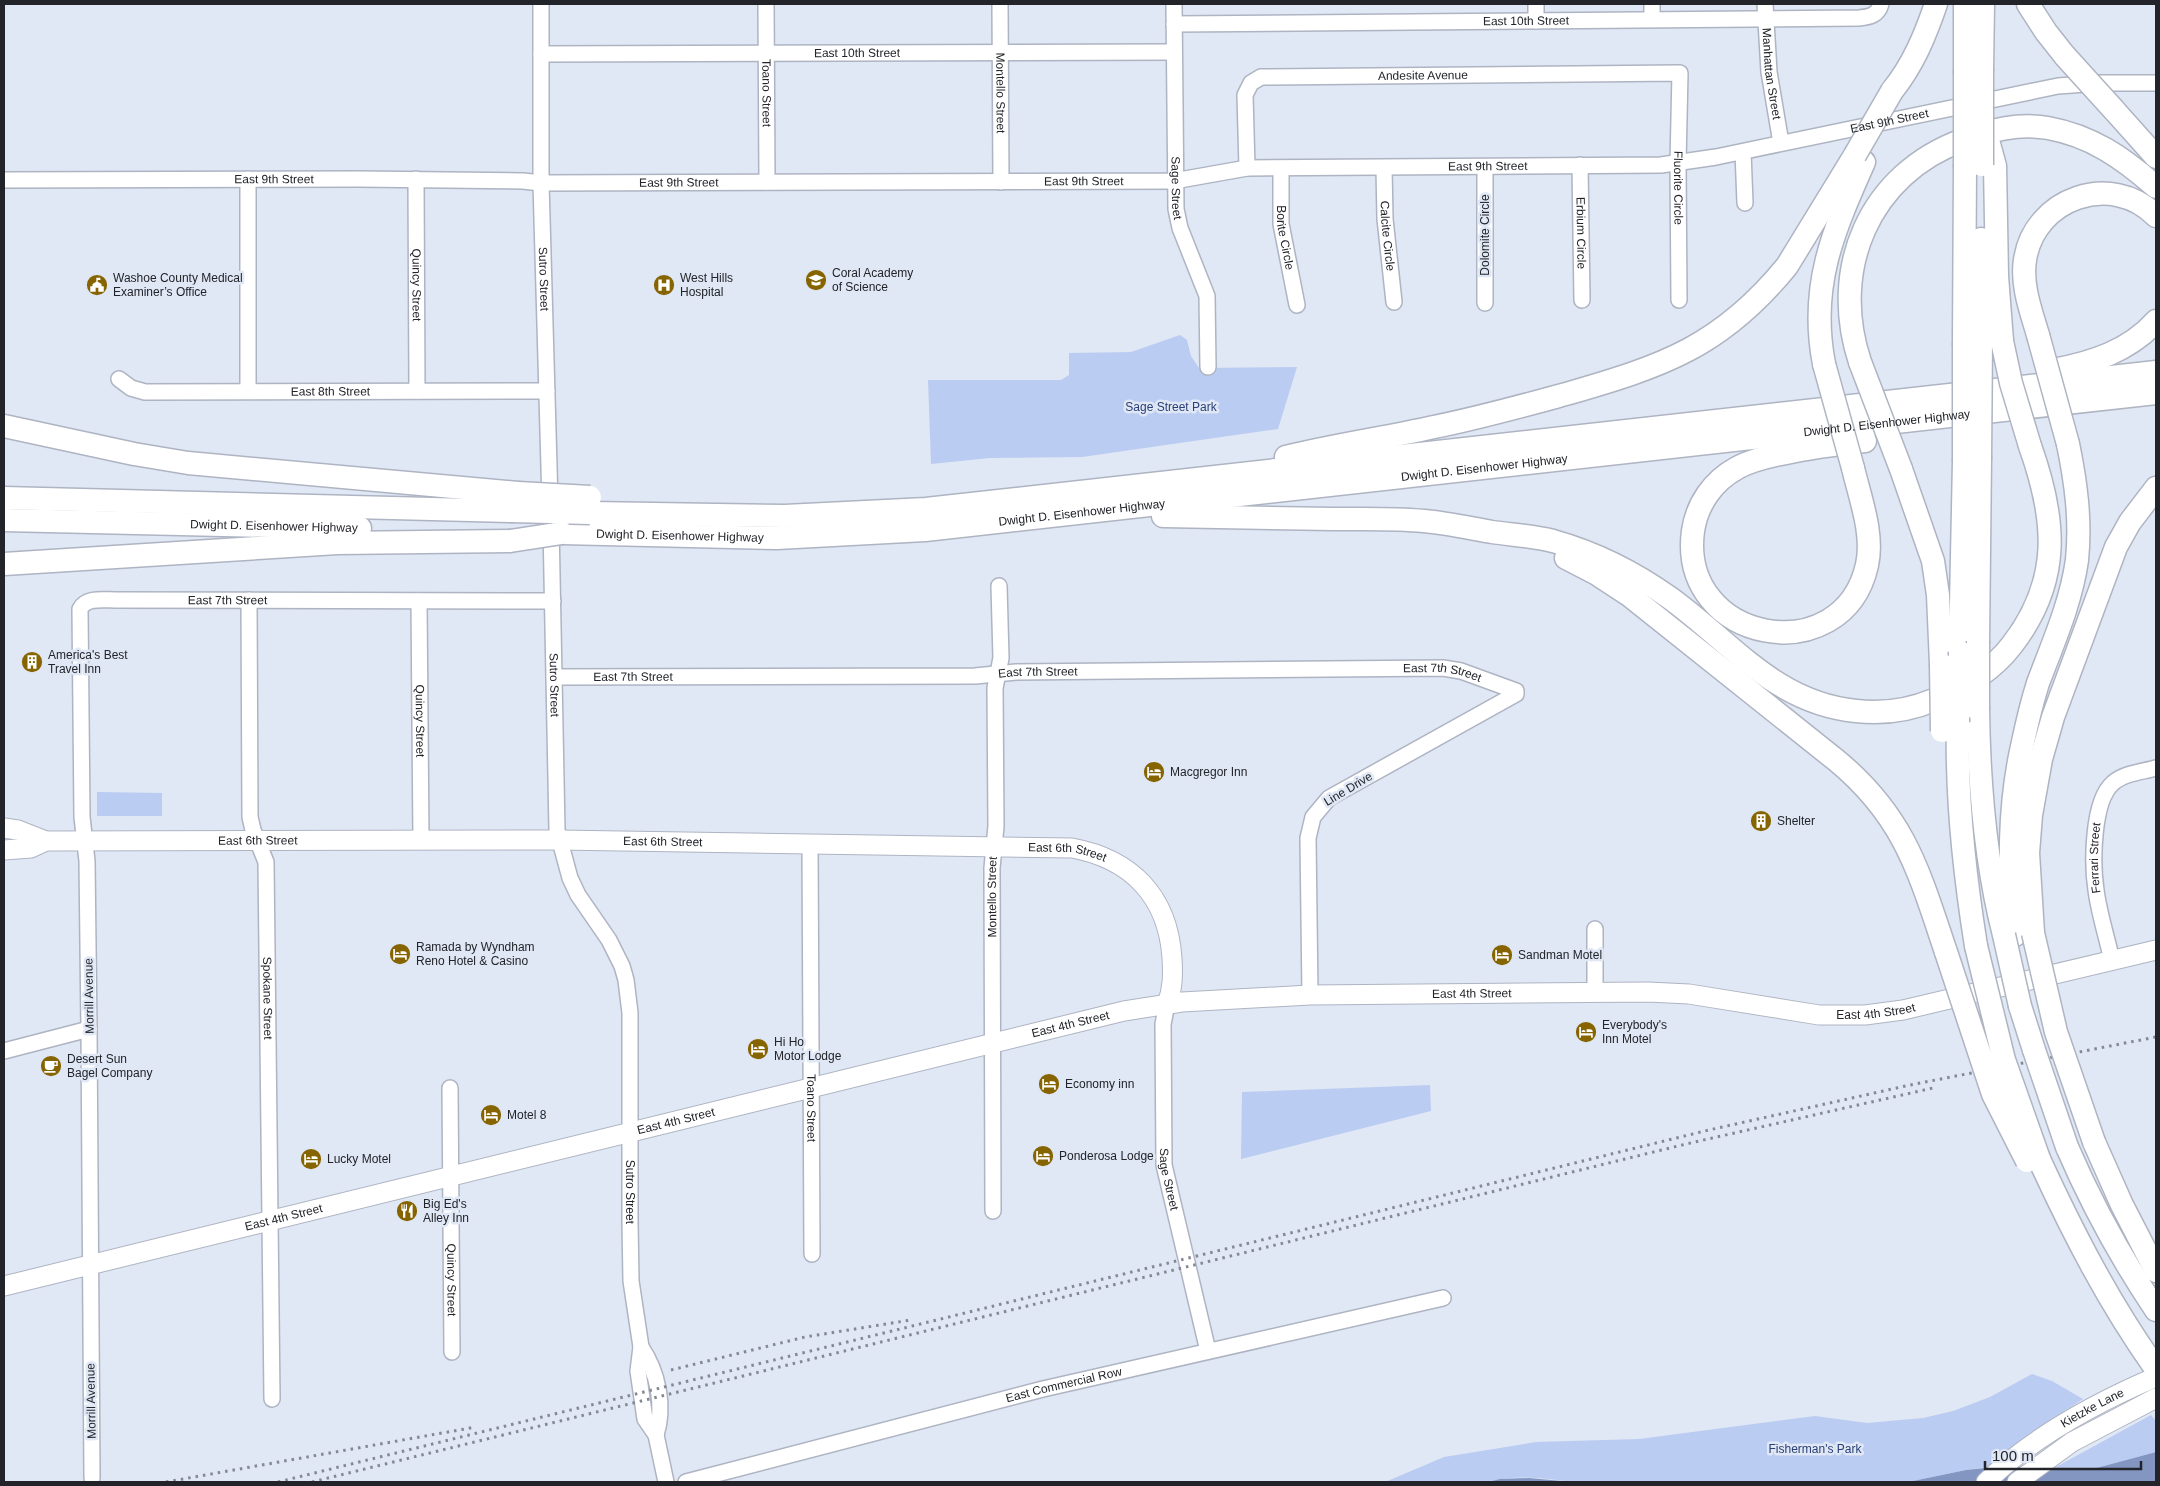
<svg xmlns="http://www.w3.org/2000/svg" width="2160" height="1486" viewBox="0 0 2160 1486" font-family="Helvetica,sans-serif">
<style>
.green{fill:#bbccf2}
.water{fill:#8396c2}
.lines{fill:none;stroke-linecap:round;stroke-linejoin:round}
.minor-casing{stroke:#aeb4c2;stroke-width:18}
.major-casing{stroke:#aeb4c2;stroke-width:21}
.highway-casing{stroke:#aeb4c2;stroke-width:25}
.minor{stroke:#fff;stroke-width:15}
.major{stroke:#fff;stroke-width:19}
.highway{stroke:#fff;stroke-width:22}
.rail{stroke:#848892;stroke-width:3;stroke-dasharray:2.5 5;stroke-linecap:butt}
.highway-bridge-casing{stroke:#aeb4c2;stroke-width:25;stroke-linecap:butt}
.highway-bridge{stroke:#fff;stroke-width:22}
.labels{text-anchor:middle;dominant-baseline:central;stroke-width:5;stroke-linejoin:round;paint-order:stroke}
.street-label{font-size:12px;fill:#222429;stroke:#e0e7f5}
.poi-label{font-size:12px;fill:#222429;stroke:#e0e7f5;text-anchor:start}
.park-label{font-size:12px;fill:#2a4077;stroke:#e0e7f5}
</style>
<rect width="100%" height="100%" fill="#e0e7f5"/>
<path class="green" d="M 1180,335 L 1187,340 L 1191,356 L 1199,368 L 1297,367 L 1278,429 L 1082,457 L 990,458 L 931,464 L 928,380 L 1061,380 L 1069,375 L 1069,353 L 1131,352 Z
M 97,792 L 162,793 L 162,816 L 97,816 Z
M 1430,1085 L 1431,1111 L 1241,1159 L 1242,1092 Z
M 2032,1374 L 2052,1381 L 2083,1399 L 2032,1432 L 1987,1467 L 1966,1470 L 1908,1482 L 1573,1482 C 1546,1478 1515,1474 1488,1482 L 1385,1482 L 1444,1457 L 1536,1442 L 1639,1439 L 1815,1416 L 1867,1423 L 1923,1418 L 1953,1411 L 1990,1397 Z
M 2151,1415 L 2156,1421 L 2156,1452 L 2089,1470 L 2054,1468 Z"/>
<path class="water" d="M 2156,1452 L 2156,1482 L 1908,1482 L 1966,1470 L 2003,1466 L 2089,1470 Z
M 1529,1478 L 1573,1482 L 1488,1482 L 1500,1479 Z"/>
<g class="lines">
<g class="minor-casing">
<g id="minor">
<path id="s1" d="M 541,4 L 541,183 L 550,502"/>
<path id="s2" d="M 766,4 L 767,182"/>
<path id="s3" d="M 1000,4 L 1001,182"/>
<path id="s4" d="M 1174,4 L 1176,209 L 1180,228 L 1207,296 L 1208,367"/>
<path d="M 1536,4 L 1536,21"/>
<path d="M 1652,4 L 1652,19"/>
<path id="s5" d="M 1765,4 L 1769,72 L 1781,143"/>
<path id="s6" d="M 1174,24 L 1859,18 C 1870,17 1878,15 1881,4"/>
<path id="s7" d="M 541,54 L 1174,52"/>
<path d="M 1743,152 L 1745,203"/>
<path id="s8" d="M 1580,165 L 1582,300"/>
<path d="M 1485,167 L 1485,303"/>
<path id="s9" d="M 1247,168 L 1245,95 L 1251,83 L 1261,77 L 1680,73 L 1678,163 L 1679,300"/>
<path id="s10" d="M 1384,168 L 1385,219 L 1394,302"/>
<path id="s11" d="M 1281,169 L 1281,224 L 1297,305"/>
<path d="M 248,179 L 248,391"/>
<path id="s12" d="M 416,179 L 417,391"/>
<path id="s13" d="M 4,180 L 359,179 L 523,181 L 541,183 L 1174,181 L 1247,168 L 1661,165 L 1716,157 L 2058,86 L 2100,83 L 2156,83"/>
<path id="s14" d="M 119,379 L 131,388 L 145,392 L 547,391"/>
<path id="s15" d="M 551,525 L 557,830 L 570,878 L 578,895 L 609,940 L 622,966 L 626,980 L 630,1013 L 630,1222 L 631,1281 L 641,1347 L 638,1371 L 645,1419 L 656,1435 L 666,1482"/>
<path id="s16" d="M 249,600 L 250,817 L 253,830 L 266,862 L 272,1399"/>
<path id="s17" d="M 419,601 L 421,841"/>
<path id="s18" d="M 554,677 L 975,676 L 1016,672 L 1443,668 L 1461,671 L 1516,691 L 1516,694 L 1329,798 L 1313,817 L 1308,838 L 1310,995"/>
<path id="s19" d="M 810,843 L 812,1254"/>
<path d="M 1595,929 L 1595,991"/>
<path id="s20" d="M 2112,961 C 2107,937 2099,914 2096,890 C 2092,864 2092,801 2113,783 C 2124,773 2142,772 2156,768"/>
<path id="s21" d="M 1167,1004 L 1163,1024 L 1164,1165 L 1208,1351"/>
<path d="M 4,1051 L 89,1029"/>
<path id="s22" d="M 450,1088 L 452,1352"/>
<path id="s23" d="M 993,1211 L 992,868 L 996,826 L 995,688 L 1001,658 L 999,586"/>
<path d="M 641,1347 C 658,1372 665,1406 656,1435"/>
<path id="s24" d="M 92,1478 L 89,1029 L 87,861 L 82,817 L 80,609 C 86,597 104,600 115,600 L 553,601"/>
<path id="s25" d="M 686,1482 L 1043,1389 L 1443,1298"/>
</g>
</g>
<g class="major-casing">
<g id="major">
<path id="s26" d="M 4,828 L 18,830 L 46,841 L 558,840 L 1072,848 C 1132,859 1168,897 1172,958 C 1173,974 1173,988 1167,1004"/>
<path d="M 4,850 L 31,848 L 46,841"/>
<path id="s27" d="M 4,1286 L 1124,1011 L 1182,1002 L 1310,995 L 1648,992 L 1689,994 L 1819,1015 L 1865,1015 L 1903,1010 L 2156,950"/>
<path id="s28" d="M 1986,1482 C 2034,1436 2095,1403 2156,1377"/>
<path d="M 2017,1482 L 2072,1442 L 2156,1398"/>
</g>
</g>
<g class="highway-casing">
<g id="highway">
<path d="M 2028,4 L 2046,32 L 2065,56"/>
<path d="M 1982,68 L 1983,4"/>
<path d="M 1965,71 L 1965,4"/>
<path d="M 1892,91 C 1913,65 1925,36 1936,4"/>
<path d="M 2114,110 L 2156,157"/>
<path d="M 1989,144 L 1995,166 L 1997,276 L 2002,341"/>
<path d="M 2038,335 C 2031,311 2021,285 2025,260 C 2034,198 2112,171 2156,216"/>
<path d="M 1981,341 L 1981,239"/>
<path d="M 1964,343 L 1965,167"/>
<path d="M 1860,362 C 1829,269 1869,174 1963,140 C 1991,130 2018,123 2048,128 C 2092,136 2123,158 2156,187"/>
<path d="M 1824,364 C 1809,286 1833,232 1864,162"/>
<path d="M 2053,370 C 2092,363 2129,351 2156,321"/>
<path d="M 4,426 L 134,454 L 188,463 L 518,493"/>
<path d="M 1286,457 C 1335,445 1385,438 1434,427 C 1479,418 1522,406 1566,394 C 1663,366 1721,347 1787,266 L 1855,155"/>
<path d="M 1853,468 C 1860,498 1874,534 1867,565 C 1843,673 1678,643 1693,531 C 1697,504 1713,481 1737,468 C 1763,453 1833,445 1865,441"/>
<path d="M 1901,469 L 1933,561 L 1938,595 L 1941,664"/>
<path d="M 4,498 L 511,511"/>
<path d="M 590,513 L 785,516 L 926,509 L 2156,372"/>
<path d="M 1163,516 C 1220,517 1277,518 1333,519 C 1364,519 1394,518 1424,521 C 1447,523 1469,528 1492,532 C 1513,535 1533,536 1553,541 C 1596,553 1635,573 1670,598 C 1732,643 1775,703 1856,711 C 1882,714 1910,710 1934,700 C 1964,688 1992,671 2012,645 C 2062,580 2056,519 2030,446"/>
<path id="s29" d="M 4,520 L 360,528"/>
<path id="s30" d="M 562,533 L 777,538 L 925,530 L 2156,393"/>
<path d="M 1566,558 L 1597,574 L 1629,595 L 1836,760 C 1905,817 1919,872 1946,952"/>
<path d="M 4,564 L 337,543 L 510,541"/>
<path d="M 1978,641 L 1980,459"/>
<path d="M 1960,652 L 1964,461"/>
<path d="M 1978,710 C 1979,786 1985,861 2004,935"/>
<path d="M 1958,722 C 1956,798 1964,871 1976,946"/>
<path d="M 2033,933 L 2028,853 L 2031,815 L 2041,759 L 2053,717 L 2116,547 L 2130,522 L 2156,488"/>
<path d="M 2015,935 C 2009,870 2008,806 2023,742 C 2027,723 2032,702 2038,683 C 2053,643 2071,603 2077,560 C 2081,520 2076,483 2068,444"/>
<path d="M 2020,1006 L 2034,1050"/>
<path d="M 2094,1142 L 2122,1205 L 2156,1271"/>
<path d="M 2067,1147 C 2092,1205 2121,1258 2156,1310"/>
<path d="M 2039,1159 C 2073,1233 2109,1303 2156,1369"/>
</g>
</g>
<use href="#minor" class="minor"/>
<use href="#major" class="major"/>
<use href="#highway" class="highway"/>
<path class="rail" d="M 671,1370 L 805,1337 L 911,1320
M 166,1482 L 476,1427
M 278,1482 L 1709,1130 L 1910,1085 L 2156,1037
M 312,1482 L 1686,1144 L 1933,1088"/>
<g class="highway-bridge-casing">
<path id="highway-bridge" d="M 2065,56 L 2114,110
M 1965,71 L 1965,167
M 1855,155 L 1892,91
M 1982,165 L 1982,68
M 2038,335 L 2068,444
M 2002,341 L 2011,383 L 2030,446
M 1860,362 L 1901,469
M 1824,364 L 1853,468
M 1980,459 L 1981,341
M 1964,461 L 1964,343
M 518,493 L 590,497
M 511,511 L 590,513
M 510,541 L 562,533
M 1941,664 L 1942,731
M 1978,710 L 1978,641
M 1958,722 L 1960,652
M 2033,933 L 2056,1032 L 2094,1142
M 2004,935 L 2020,1006
M 1976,946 L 2004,1060 L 2039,1159
M 1946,952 L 1993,1094 L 2027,1161
M 2034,1050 L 2067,1147"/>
</g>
<use href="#highway-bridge" class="highway-bridge"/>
</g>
<defs>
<g id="school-disc" transform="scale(1.125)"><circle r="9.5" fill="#866400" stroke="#e0e7f5"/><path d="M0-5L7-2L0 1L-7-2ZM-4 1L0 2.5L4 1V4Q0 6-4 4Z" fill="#fff"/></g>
<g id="civic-disc" transform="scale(1.125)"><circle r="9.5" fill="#866400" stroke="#e0e7f5"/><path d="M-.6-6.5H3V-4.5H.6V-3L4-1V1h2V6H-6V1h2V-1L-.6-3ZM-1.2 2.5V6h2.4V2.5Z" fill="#fff"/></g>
<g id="hospital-disc" transform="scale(1.125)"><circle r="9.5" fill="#866400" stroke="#e0e7f5"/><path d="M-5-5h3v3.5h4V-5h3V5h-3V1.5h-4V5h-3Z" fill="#fff"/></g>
<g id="building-disc" transform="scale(1.125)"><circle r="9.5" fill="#866400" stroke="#e0e7f5"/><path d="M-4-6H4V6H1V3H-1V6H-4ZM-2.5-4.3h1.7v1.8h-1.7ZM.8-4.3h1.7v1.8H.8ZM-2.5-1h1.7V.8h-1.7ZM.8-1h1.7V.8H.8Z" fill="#fff"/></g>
<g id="hotel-disc" transform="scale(1.125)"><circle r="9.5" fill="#866400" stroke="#e0e7f5"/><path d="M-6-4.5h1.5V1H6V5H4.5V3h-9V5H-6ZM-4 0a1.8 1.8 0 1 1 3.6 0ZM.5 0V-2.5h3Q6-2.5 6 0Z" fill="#fff"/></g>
<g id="cafe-disc" transform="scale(1.125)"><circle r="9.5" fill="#866400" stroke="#e0e7f5"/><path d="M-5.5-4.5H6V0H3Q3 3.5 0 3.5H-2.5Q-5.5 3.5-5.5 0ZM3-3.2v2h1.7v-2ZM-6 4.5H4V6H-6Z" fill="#fff"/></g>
<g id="restaurant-disc" transform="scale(1.125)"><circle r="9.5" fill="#866400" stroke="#e0e7f5"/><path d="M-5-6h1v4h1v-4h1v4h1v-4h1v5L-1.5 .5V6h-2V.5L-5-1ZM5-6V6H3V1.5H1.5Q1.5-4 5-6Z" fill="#fff"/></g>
</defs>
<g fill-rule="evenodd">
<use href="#school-disc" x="816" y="280"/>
<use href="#civic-disc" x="97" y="285"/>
<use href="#hospital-disc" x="664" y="285"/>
<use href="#building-disc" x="32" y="662"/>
<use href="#hotel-disc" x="1154" y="772"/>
<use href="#building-disc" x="1761" y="821"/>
<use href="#hotel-disc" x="400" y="954"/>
<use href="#hotel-disc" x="1502" y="955"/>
<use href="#hotel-disc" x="1586" y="1032"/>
<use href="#hotel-disc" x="758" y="1049"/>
<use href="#cafe-disc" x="51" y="1066"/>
<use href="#hotel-disc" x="1049" y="1084"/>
<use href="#hotel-disc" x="491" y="1115"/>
<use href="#hotel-disc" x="1043" y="1156"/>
<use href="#hotel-disc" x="311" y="1159"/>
<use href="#restaurant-disc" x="407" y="1211"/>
</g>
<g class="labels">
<g class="street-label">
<text stroke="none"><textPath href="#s6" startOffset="352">East 10th Street</textPath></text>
<text stroke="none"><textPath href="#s7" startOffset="316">East 10th Street</textPath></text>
<text stroke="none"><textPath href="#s5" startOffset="70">Manhattan Street</textPath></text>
<text stroke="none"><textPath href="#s9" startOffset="260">Andesite Avenue</textPath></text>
<text stroke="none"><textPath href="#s2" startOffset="89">Toano Street</textPath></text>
<text stroke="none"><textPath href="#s3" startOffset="89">Montello Street</textPath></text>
<text stroke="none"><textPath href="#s13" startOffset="1891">East 9th Street</textPath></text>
<text stroke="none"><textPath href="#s13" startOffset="1485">East 9th Street</textPath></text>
<text stroke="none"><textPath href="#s13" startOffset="270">East 9th Street</textPath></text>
<text stroke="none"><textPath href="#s13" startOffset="1080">East 9th Street</textPath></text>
<text stroke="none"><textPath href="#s13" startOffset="675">East 9th Street</textPath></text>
<text stroke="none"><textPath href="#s4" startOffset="184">Sage Street</textPath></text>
<text stroke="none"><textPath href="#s9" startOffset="632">Fluorite Circle</textPath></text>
<text stroke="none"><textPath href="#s8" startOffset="68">Erbium Circle</textPath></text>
<text stroke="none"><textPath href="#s10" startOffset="68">Calcite Circle</textPath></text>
<text transform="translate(1485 235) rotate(-90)">Dolomite Circle</text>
<text stroke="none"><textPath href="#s11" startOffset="69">Borite Circle</textPath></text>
<text stroke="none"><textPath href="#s1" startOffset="275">Sutro Street</textPath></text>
<text stroke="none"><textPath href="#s12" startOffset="106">Quincy Street</textPath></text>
<text stroke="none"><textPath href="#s14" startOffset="215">East 8th Street</textPath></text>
<text stroke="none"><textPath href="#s30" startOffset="1331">Dwight D. Eisenhower Highway</textPath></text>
<text stroke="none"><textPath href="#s30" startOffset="926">Dwight D. Eisenhower Highway</textPath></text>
<text stroke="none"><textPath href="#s30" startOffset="521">Dwight D. Eisenhower Highway</textPath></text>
<text stroke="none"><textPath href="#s29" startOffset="270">Dwight D. Eisenhower Highway</textPath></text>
<text stroke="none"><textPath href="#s30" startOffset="118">Dwight D. Eisenhower Highway</textPath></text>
<text stroke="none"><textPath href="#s24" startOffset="1020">East 7th Street</textPath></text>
<text stroke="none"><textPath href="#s18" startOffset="484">East 7th Street</textPath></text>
<text stroke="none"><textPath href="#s18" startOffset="889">East 7th Street</textPath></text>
<text stroke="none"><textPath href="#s18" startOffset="79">East 7th Street</textPath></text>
<text stroke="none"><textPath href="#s15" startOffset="160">Sutro Street</textPath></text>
<text stroke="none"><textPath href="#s17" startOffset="120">Quincy Street</textPath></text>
<text transform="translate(1348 789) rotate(-31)">Line Drive</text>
<text stroke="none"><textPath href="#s26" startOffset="256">East 6th Street</textPath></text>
<text stroke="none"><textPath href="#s26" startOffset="661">East 6th Street</textPath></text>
<text stroke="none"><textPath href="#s26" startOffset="1066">East 6th Street</textPath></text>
<text stroke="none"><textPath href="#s20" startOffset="105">Ferrari Street</textPath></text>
<text stroke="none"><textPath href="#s23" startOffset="314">Montello Street</textPath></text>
<text stroke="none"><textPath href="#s27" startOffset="1502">East 4th Street</textPath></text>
<text transform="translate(89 996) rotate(-91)">Morrill Avenue</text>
<text stroke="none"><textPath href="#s16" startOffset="401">Spokane Street</textPath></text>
<text stroke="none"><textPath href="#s27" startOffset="1908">East 4th Street</textPath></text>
<text stroke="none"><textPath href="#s27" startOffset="1098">East 4th Street</textPath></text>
<text stroke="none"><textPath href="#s19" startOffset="265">Toano Street</textPath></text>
<text stroke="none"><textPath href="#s27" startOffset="692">East 4th Street</textPath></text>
<text stroke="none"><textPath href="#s21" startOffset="176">Sage Street</textPath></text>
<text stroke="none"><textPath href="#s15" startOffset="684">Sutro Street</textPath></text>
<text stroke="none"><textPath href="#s27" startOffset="288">East 4th Street</textPath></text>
<text stroke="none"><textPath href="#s22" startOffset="192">Quincy Street</textPath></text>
<text stroke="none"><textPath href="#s25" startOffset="390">East Commercial Row</textPath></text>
<text transform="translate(91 1401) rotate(-91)">Morrill Avenue</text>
<text stroke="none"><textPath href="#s28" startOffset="130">Kietzke Lane</textPath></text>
</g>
<g class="poi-label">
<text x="832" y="273">Coral Academy<tspan x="832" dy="14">of Science</tspan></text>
<text x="113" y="278">Washoe County Medical<tspan x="113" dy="14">Examiner’s Office</tspan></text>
<text x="680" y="278">West Hills<tspan x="680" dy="14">Hospital</tspan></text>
<text x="48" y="655">America's Best<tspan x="48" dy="14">Travel Inn</tspan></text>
<text x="1170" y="772">Macgregor Inn</text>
<text x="1777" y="821">Shelter</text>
<text x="416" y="947">Ramada by Wyndham<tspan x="416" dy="14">Reno Hotel &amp; Casino</tspan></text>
<text x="1518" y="955">Sandman Motel</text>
<text x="1602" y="1025">Everybody's<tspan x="1602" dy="14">Inn Motel</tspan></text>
<text x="774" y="1042">Hi Ho<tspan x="774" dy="14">Motor Lodge</tspan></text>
<text x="67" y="1059">Desert Sun<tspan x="67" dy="14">Bagel Company</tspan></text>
<text x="1065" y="1084">Economy inn</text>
<text x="507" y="1115">Motel 8</text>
<text x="1059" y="1156">Ponderosa Lodge</text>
<text x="327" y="1159">Lucky Motel</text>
<text x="423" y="1204">Big Ed's<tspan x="423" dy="14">Alley Inn</tspan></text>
</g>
<g class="park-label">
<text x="1171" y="407">Sage Street Park</text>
<text x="1815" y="1449">Fisherman's Park</text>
</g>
</g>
<rect width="2160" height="1486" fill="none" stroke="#222429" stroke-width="10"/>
<path d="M1985 1461v8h156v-8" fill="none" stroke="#222429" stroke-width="2.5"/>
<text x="1992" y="1461" font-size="15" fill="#222429" stroke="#e0e7f5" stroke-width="4" paint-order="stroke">100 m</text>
</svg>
